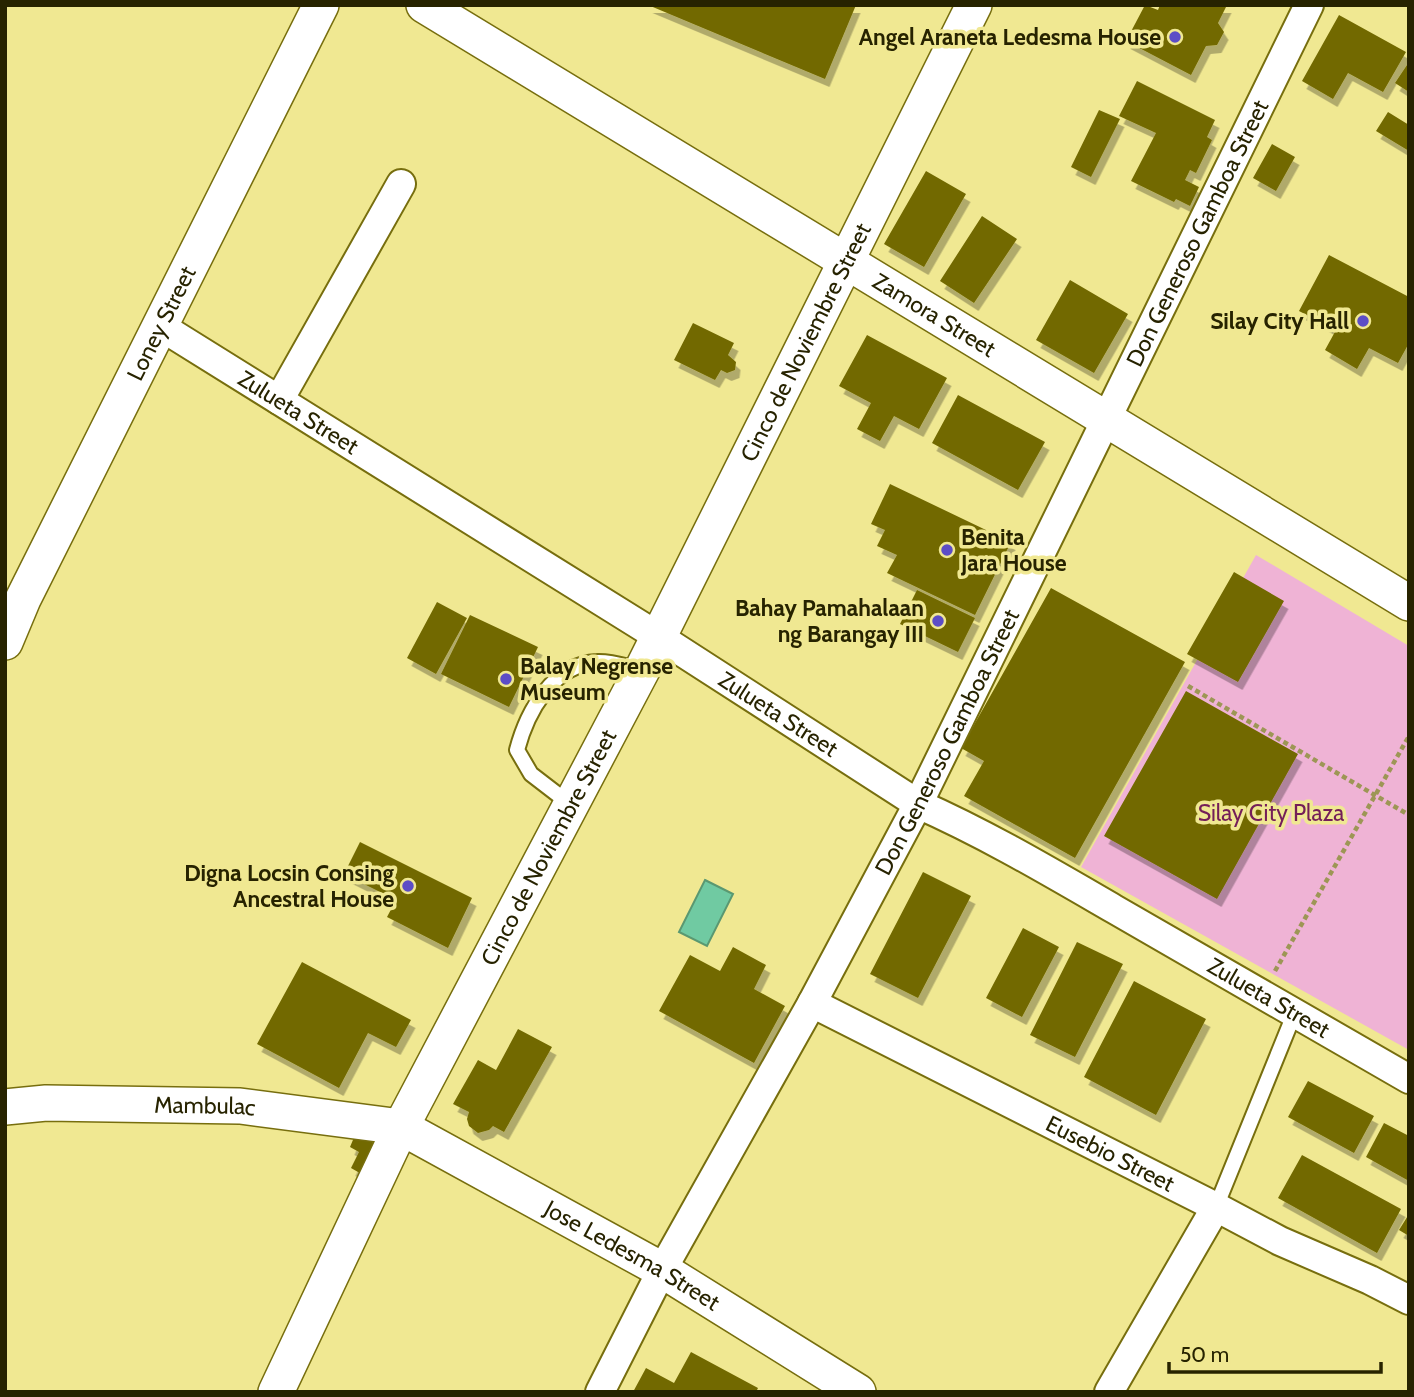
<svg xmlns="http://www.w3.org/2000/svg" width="1414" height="1397" viewBox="0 0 1414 1397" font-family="Cabin,sans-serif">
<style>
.green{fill:#efb3d5}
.water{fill:#70caa2;stroke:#5a9871;stroke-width:2}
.building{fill:#726903;filter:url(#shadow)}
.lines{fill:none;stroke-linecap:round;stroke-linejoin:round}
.service-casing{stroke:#776e0e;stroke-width:18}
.minor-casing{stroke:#776e0e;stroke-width:32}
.tertiary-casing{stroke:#776e0e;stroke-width:38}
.path{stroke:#9d9655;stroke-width:4.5;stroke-dasharray:5 3.5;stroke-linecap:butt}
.service{stroke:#fff;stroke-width:14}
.minor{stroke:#fff;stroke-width:28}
.tertiary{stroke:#fff;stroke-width:35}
.poi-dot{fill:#5c4dc6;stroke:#f0e892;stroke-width:2.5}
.labels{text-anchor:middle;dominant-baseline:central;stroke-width:7;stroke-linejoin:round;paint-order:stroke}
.poi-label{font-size:23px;font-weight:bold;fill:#272300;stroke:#f0e892;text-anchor:end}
.street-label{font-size:23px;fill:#272300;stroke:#f0e892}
.park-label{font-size:23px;fill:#741e58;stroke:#f0e892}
</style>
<defs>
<filter id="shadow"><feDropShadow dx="4.5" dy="8" stdDeviation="0" flood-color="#0004"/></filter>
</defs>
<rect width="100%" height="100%" fill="#f0e892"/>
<path class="green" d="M 1256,555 L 1409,646 L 1409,1050 L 1081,867 Z"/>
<path class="water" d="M 705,880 L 733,894 L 707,946 L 679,932 Z"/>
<path class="building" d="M 648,5 L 856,5 L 825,79 Z
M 1145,5 L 1158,10 L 1160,5 L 1227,5 L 1218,23 L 1224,32 L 1217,45 L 1206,46 L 1191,75 L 1126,41 Z
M 1339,15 L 1406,52 L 1383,92 L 1348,73 L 1333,99 L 1302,81 Z
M 1409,62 L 1409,92 L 1395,83 Z
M 1137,81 L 1215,120 L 1207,137 L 1212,140 L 1196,173 L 1190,170 L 1185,180 L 1199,187 L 1190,206 L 1176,199 L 1174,202 L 1131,181 L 1156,133 L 1119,116 Z
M 1099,110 L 1120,119 L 1091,177 L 1071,167 Z
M 1388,112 L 1409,125 L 1409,151 L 1376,131 Z
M 1272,144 L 1295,157 L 1276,191 L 1253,178 Z
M 926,171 L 966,194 L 924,267 L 884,244 Z
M 982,216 L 1017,239 L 974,303 L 940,281 Z
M 1329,255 L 1409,297 L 1409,343 L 1398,363 L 1369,348 L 1357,369 L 1325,350 L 1336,330 L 1299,311 Z
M 1070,280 L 1128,314 L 1094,373 L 1036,340 Z
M 693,323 L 734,343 L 728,355 L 736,362 L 735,370 L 727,373 L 721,370 L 715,380 L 674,360 Z
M 867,335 L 947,378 L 919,429 L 894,416 L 880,441 L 857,429 L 871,403 L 839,386 Z
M 958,395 L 1045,442 L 1018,490 L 932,443 Z
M 890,484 L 1011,542 L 975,615 L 887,573 L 897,555 L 877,546 L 885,530 L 871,524 Z
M 1234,572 L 1284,601 L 1238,682 L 1187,654 Z
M 1051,588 L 1185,662 L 1075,858 L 964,796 L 984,761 L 961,748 Z
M 917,590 L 975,618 L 958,652 L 900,624 Z
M 437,602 L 467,618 L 436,674 L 407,658 Z
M 470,615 L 538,647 L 509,707 L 441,674 Z
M 1186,691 L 1298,754 L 1217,899 L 1104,836 Z
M 360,842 L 472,898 L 448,948 L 387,917 L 396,900 L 344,874 Z
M 923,872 L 971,896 L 918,998 L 870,974 Z
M 1023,928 L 1059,947 L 1022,1017 L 986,998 Z
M 1077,942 L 1123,964 L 1075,1057 L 1030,1035 Z
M 733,947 L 766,965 L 754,989 L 785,1006 L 754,1063 L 659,1011 L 690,955 L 720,971 Z
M 302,962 L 411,1020 L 396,1047 L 368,1033 L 339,1088 L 257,1044 Z
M 1134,981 L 1206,1019 L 1156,1115 L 1084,1077 Z
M 518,1029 L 552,1047 L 504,1132 L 493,1126 L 489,1130 L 478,1133 L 469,1126 L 467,1119 L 469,1112 L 453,1104 L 478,1060 L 496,1070 Z
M 1308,1081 L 1374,1116 L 1354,1153 L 1288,1117 Z
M 1384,1123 L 1409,1136 L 1409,1181 L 1366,1157 Z
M 355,1135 L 372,1140 L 377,1155 L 365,1176 L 351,1168 L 359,1152 L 350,1147 Z
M 1302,1155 L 1401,1209 L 1377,1253 L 1278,1198 Z
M 1409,1214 L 1409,1236 L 1399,1230 Z
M 691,1352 L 758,1388 L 756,1392 L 633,1392 L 646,1368 L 674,1383 Z"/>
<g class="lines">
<g class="service-casing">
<path id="service" d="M 570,804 L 531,774 L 517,750 C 527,712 553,664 597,662 C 611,661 627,667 641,670
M 1216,1207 L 1295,1012"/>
</g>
<g class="minor-casing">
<g id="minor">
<path id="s1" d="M 160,326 L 659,637 L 918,804 C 986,834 1050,872 1114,909 C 1213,965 1311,1022 1409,1079"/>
<path d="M 279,400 L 401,184"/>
<path id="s2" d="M 812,1003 L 1216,1207 L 1280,1241 L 1370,1280 L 1409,1300"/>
<path id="s3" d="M 600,1392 L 662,1270 L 812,1003 L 918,804 L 1309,5"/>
<path d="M 1109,1392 L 1216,1207"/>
</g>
</g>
<g class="tertiary-casing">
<g id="tertiary">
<path id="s4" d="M 424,5 L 1409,603"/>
<path id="s5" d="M 5,642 L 23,599 L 321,5"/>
<path id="s6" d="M 5,1107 L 46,1103 L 240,1106 L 401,1127 L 662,1270 L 858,1392"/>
<path id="s7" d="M 276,1392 L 401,1127 L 642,670 L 974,5"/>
</g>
</g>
<path class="path" d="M 1188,686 L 1409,815
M 1275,971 L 1409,736"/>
<use href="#service" class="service"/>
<use href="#minor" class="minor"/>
<use href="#tertiary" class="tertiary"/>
</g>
<g class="poi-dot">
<circle cx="1175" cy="37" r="7"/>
<circle cx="1363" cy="321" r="7"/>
<circle cx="947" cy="550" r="7"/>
<circle cx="938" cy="621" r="7"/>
<circle cx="506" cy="679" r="7"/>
<circle cx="408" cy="886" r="7"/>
</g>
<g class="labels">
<g class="poi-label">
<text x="1161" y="37">Angel Araneta Ledesma House</text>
<text x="1349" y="321">Silay City Hall</text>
<text x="961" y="537" text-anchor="start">Benita<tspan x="961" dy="26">Jara House</tspan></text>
<text x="924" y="608">Bahay Pamahalaan<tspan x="924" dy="26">ng Barangay III</tspan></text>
<text x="520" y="666" text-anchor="start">Balay Negrense<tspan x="520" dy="26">Museum</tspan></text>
<text x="394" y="873">Digna Locsin Consing<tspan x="394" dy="26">Ancestral House</tspan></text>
</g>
<g class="street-label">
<text stroke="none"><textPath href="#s3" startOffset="1304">Don Generoso Gamboa Street</textPath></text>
<text stroke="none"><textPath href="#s4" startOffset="597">Zamora Street</textPath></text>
<text stroke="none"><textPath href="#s5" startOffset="355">Loney Street</textPath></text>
<text stroke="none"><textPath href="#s7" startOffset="1176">Cinco de Noviembre Street</textPath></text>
<text stroke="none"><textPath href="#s1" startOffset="163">Zulueta Street</textPath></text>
<text stroke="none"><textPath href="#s1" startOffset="730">Zulueta Street</textPath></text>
<text stroke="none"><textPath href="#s3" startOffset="737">Don Generoso Gamboa Street</textPath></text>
<text stroke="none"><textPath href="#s7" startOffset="609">Cinco de Noviembre Street</textPath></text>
<text stroke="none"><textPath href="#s1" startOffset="1297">Zulueta Street</textPath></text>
<text stroke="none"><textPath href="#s6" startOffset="200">Mambulac</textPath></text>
<text stroke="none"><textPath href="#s2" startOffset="334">Eusebio Street</textPath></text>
<text stroke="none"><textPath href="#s6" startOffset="662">Jose Ledesma Street</textPath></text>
</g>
<g class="park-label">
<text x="1271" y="813">Silay City Plaza</text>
</g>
</g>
<rect width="1414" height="1397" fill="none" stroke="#272300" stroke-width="14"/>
<path d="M1169 1362v10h212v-10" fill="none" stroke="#272300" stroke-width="3.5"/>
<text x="1180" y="1362" font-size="21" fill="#272300" stroke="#f0e892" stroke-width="5" paint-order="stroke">50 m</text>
</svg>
